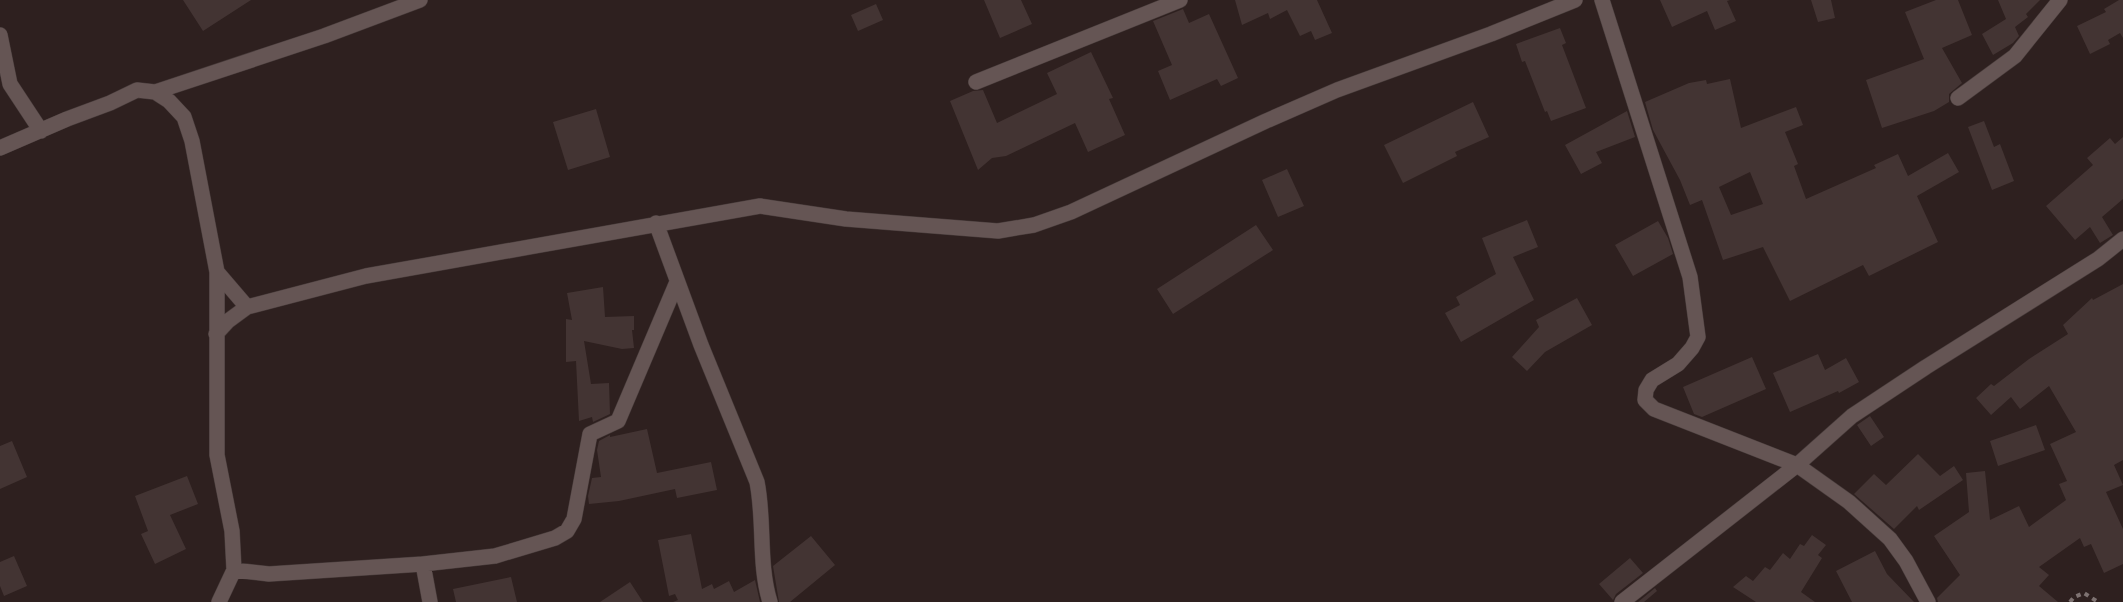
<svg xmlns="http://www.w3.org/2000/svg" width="2123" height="602" viewBox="0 0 2123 602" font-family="Figtree,sans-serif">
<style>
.building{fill:#433433;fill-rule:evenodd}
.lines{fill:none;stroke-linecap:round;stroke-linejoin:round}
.street-casing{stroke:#473b3a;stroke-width:16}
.path{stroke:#7e7271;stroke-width:4;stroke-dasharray:4.5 4.5;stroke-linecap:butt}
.street{stroke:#655554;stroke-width:15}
</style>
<rect width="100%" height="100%" fill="#2e201f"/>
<path class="building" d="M 183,0 L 251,0 L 203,31 Z
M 984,0 L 1021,0 L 1032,24 L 1000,38 Z
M 1235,0 L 1317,0 L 1332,33 L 1315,40 L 1311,31 L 1300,36 L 1287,10 L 1270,19 L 1268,13 L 1242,25 Z
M 1660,0 L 1730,0 L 1727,1 L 1736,21 L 1715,30 L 1707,11 L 1672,27 Z
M 1811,0 L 1831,0 L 1835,18 L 1818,22 Z
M 1936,0 L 1958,0 L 1972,35 L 1942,48 L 1962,83 L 1949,94 L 1949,102 L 1934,111 L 1882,128 L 1866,80 L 1924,59 L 1905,12 Z
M 1998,0 L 2040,0 L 2026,14 L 2028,17 L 2015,27 L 2019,36 L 2013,43 L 1993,55 L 1982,34 L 2006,19 Z
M 2119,0 L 2123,0 L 2123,38 L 2120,33 L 2108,40 L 2110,44 L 2090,54 L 2077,26 L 2106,12 L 2104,9 Z
M 876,4 L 883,20 L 858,31 L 851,15 Z
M 1183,9 L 1189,23 L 1209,14 L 1238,78 L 1221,86 L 1217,79 L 1170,100 L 1158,71 L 1172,65 L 1153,21 Z
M 1560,28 L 1566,43 L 1562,45 L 1586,108 L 1551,121 L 1547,111 L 1545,112 L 1525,61 L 1522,62 L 1516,44 Z
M 1091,52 L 1113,98 L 1109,99 L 1125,135 L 1088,152 L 1075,123 L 1006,156 L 992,158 L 978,170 L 950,101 L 973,91 L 983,90 L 997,123 L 1057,94 L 1047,73 Z
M 1730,79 L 1741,128 L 1796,107 L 1803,125 L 1785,132 L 1798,164 L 1794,166 L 1806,199 L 1876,168 L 1874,165 L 1898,154 L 1908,176 L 1948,153 L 1959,172 L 1917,196 L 1938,242 L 1869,276 L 1863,265 L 1790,301 L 1763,247 L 1723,260 L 1702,200 L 1690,205 L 1680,180 L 1653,130 L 1645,102 L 1689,83 L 1706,80 L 1707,84 ZM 1750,172 L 1763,204 L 1731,215 L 1719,187 Z
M 1473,102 L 1489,137 L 1455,152 L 1457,156 L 1403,183 L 1384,145 Z
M 596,109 L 610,157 L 568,170 L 553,122 Z
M 1627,111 L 1635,137 L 1596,152 L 1602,163 L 1581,174 L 1565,145 Z
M 1984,121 L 1994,147 L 2000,144 L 2014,181 L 1992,190 L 1968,127 Z
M 2123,137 L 2123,199 L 2102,217 L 2113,235 L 2100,243 L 2090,227 L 2075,240 L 2046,206 L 2093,165 L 2087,158 L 2110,138 L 2115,144 Z
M 1287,169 L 1304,206 L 1278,217 L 1262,180 Z
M 1527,220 L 1538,247 L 1513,257 L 1534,300 L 1461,342 L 1445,313 L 1460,305 L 1456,297 L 1496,274 L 1482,238 Z
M 1658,221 L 1668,238 L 1673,254 L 1633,276 L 1615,245 Z
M 1256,225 L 1273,250 L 1173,314 L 1157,289 Z
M 2123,284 L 2123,460 L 2114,465 L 2123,485 L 2106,492 L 2123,529 L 2123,564 L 2104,573 L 2091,544 L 2084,547 L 2080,538 L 2039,567 L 2049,575 L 2039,586 L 2058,602 L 1938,602 L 1937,598 L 1960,575 L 1934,536 L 1969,512 L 1966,473 L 1985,471 L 1990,520 L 2019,506 L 2029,527 L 2066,500 L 2059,484 L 2067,481 L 2050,444 L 2076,432 L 2049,386 L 2020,409 L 2011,397 L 1991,415 L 1976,398 L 1991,384 L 1994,386 L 2029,359 L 2068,334 L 2063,325 L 2092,298 L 2093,300 Z
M 603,287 L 605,317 L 634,316 L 634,330 L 632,330 L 634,348 L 622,349 L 584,341 L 591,384 L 609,383 L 610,414 L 593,422 L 592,417 L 579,421 L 576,361 L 566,362 L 566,319 L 572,320 L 567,293 Z
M 1577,298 L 1592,325 L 1545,352 L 1527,371 L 1512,357 L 1539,327 L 1536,320 Z
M 1818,354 L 1825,370 L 1846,358 L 1859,382 L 1839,393 L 1838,391 L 1790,412 L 1773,373 Z
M 1752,357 L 1766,389 L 1702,417 L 1694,414 L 1683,387 Z
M 1870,416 L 1884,437 L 1871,446 L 1857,425 Z
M 2036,425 L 2045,450 L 1998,466 L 1990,441 Z
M 647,429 L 657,473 L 711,462 L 717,490 L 677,498 L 675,489 L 619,501 L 589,504 L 588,496 L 592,478 L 601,477 L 597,450 L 599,441 L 610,435 L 610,437 Z
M 12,441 L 27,477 L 0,489 L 0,446 Z
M 1918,454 L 1940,476 L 1954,466 L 1963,480 L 1919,510 L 1917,506 L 1894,529 L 1854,494 L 1874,474 L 1886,485 Z
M 187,476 L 198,504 L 170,515 L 186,549 L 155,564 L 141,534 L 148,531 L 135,496 Z
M 691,534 L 702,589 L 712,584 L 714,589 L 729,581 L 734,592 L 755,580 L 760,602 L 673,602 L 678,600 L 675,594 L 669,596 L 658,540 Z
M 1812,535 L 1826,545 L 1818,555 L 1822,558 L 1801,592 L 1815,602 L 1756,602 L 1733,587 L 1746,576 L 1753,581 L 1765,567 L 1770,570 L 1783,553 L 1790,559 L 1800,544 L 1804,546 Z
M 811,536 L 835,565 L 790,602 L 779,602 L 773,566 Z
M 1875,551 L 1887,574 L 1914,602 L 1852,602 L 1836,571 Z
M 14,556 L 27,586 L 4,596 L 0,586 L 0,562 Z
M 1630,558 L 1643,573 L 1616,594 L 1613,600 L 1599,584 Z
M 511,577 L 517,602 L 456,602 L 453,589 Z
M 630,582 L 643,602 L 600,602 Z
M 1655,588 L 1657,591 L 1644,602 L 1638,602 Z"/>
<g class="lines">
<g class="street-casing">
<path id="street" d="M 1602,0 L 1690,277 L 1698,337 L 1692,348 L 1678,364 L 1652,380 L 1646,390 L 1645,400 L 1654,409 L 1797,465 L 1849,502 L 1890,539 L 1906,561 L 1928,602
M 0,35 L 10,84 L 41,131
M 976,82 L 1180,0
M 155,92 L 324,36 L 420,0
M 1958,98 L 2015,56 L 2060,0
M 0,148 L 67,119 L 110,103 L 137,90 L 155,92 L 169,101 L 184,117 L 192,141 L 217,272 L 217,455 L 232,531 L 234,570 L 219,602
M 656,223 L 701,345 L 757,482 C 765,522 758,563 770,602
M 217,272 L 247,307
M 216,334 L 228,321 L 247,307 L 366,276 L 760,206 L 846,219 L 998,231 L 1034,225 L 1071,212 L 1266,121 L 1337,90 L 1491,34 L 1575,0
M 423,564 L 430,602
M 234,570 L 269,574 L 423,564 L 495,556 L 555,538 L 567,531 L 574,519 L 590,434 L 618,421 L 677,282
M 1622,602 L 1797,465 L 1852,416 L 1926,367 L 2098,259 L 2123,239"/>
</g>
<path class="path" d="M 2070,602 L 2074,597 L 2084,593 L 2098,602"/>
<use href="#street" class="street"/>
</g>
</svg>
